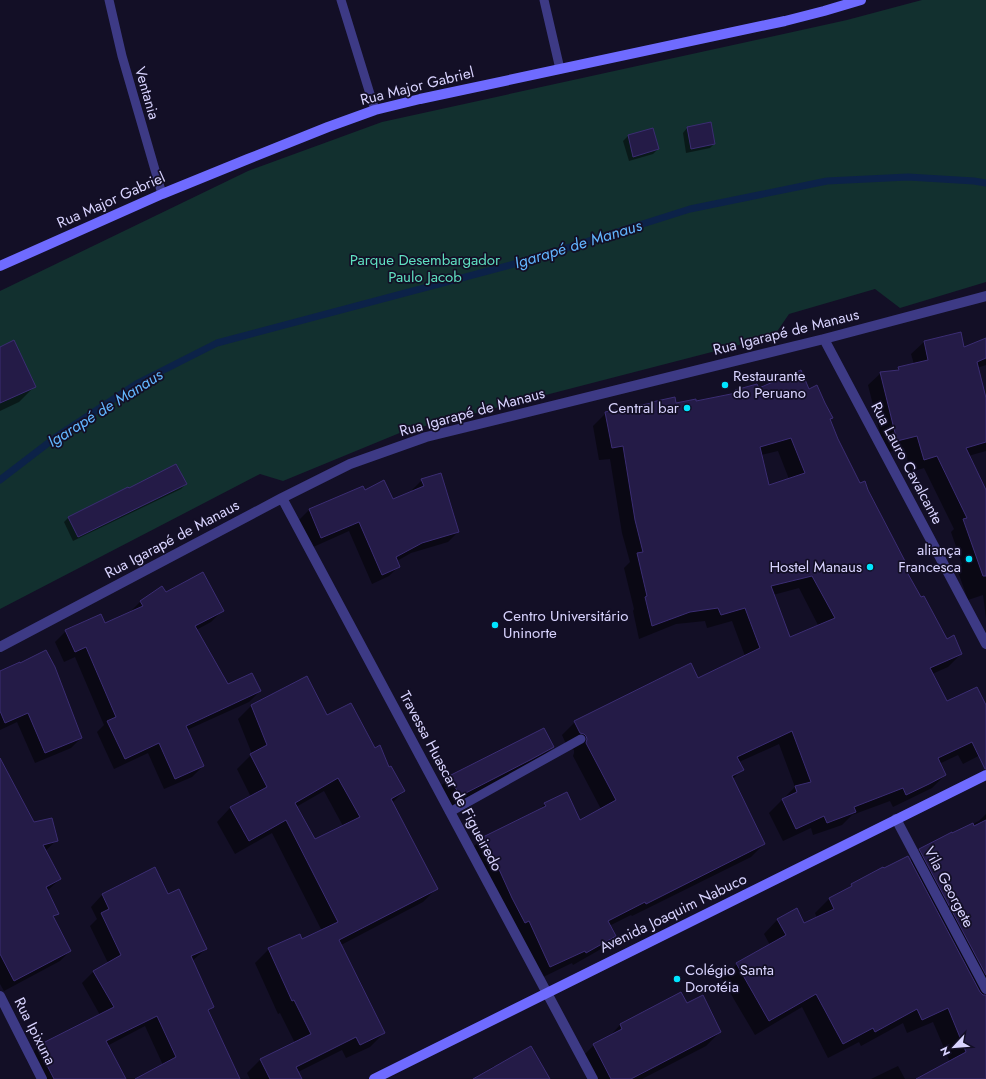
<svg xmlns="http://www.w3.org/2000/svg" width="986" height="1079" viewBox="0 0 986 1079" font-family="Jost,sans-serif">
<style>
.green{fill:#12302f}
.shadow{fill:#0007;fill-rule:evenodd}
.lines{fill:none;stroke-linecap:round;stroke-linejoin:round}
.stream{stroke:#0c2248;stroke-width:7}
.building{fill:#241b47;stroke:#3b2d73;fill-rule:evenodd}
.lane{stroke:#3d3a85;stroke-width:9}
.street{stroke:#3d3a85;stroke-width:10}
.secondary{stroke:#6f6bff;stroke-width:10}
.poi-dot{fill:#00e5ff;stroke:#130f26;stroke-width:1.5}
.labels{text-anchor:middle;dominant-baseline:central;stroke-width:3.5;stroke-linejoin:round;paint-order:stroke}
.street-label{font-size:15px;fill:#d9d4ff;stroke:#130f26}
.park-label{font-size:15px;fill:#5fe0c0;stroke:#130f26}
.poi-label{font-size:15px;fill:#d9d4ff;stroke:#130f26;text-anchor:start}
.water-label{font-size:16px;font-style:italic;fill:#62b6ff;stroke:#130f26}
</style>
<rect width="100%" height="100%" fill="#130f26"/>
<path class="green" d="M 922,0 L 986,0 L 986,282 L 900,308 L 875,289 L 789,314 L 774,336 L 402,432 L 283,481 L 260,474 L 0,609 L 0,291 L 248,171 L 382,122 L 847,20 Z"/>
<path class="shadow" d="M 687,128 L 714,144 L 710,148 L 686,153 L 683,133 Z
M 652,129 L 658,149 L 653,154 L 629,161 L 623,141 L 628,136 Z
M 960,333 L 964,348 L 986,339 L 986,365 L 977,368 L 984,395 L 986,395 L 986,451 L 968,456 L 986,492 L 986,618 L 983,595 L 968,600 L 957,569 L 962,564 L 951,532 L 954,529 L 924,468 L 911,472 L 904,448 L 885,453 L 868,385 L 881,373 L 896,371 L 899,368 L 914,364 L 911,354 L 924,342 Z
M 0,348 L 34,387 L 19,402 L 0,411 Z
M 758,390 L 808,390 L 832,417 L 829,420 L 837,440 L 902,565 L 946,640 L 961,654 L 948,667 L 932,674 L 947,703 L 986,708 L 986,752 L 963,764 L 958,755 L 939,764 L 945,775 L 932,788 L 893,807 L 890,801 L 852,815 L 842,825 L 813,835 L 811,828 L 783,841 L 769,813 L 795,787 L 779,744 L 739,762 L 742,769 L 733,779 L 764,844 L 751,857 L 632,916 L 631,915 L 609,926 L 615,936 L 601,949 L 573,965 L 572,963 L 537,980 L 468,852 L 481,839 L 537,812 L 545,804 L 580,821 L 601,809 L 573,756 L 574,753 L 574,750 L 570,747 L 567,746 L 562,735 L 575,722 L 698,679 L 745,656 L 732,621 L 707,628 L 705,621 L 676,624 L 639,639 L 633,611 L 634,609 L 624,568 L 630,562 L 622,533 L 610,459 L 599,460 L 593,426 L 606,413 L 695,402 L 733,394 L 736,391 ZM 778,451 L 789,479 L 768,486 L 761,455 ZM 799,588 L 818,625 L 790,638 L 773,595 Z
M 422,480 L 458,532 L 448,542 L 411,553 L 397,561 L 399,566 L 389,576 L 372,584 L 349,531 L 311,548 L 299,520 L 309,510 L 362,488 L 364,491 L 393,500 L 412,492 L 412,490 Z
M 186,484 L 181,489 L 73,541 L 64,522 L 69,517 Z
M 166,593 L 222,611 L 211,622 L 196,630 L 228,686 L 260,691 L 249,702 L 187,730 L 203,766 L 192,777 L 164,789 L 148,753 L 114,769 L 97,732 L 104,725 L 75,657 L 64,662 L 55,642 L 66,631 L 105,624 L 130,612 L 141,601 Z
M 0,672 L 81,738 L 71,748 L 35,763 L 17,722 L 0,730 Z
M 252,705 L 326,716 L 374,749 L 389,768 L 404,791 L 392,803 L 437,888 L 423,902 L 341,945 L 384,1033 L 370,1047 L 346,1058 L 342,1050 L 298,1072 L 301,1079 L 250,1079 L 247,1073 L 261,1059 L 295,1043 L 280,1013 L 278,1014 L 255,963 L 269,949 L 302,941 L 322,931 L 272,833 L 235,854 L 217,822 L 230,808 L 251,797 L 237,769 L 252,754 L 238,719 ZM 324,791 L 343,826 L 315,841 L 296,807 Z
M 553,747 L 537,762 L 444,810 L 435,792 L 450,777 Z
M 0,768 L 34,823 L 57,840 L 45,851 L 60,879 L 47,891 L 57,913 L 53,918 L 70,951 L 60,961 L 4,991 L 0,984 Z
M 986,814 L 986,1079 L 918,1079 L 950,1062 L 933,1022 L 907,1033 L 903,1023 L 861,1046 L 859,1042 L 828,1058 L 802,1007 L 755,1035 L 722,979 L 737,964 L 770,945 L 764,934 L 778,919 L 804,924 L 817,918 L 815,913 L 829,899 L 846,891 L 852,885 L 883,870 L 910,861 L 920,850 L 979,821 Z
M 154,869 L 168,895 L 206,949 L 192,961 L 213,1007 L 208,1012 L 235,1079 L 137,1079 L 163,1065 L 145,1026 L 107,1046 L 125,1079 L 37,1079 L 26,1059 L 38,1047 L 100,1015 L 82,983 L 94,971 L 108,963 L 90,926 L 97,919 L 91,907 L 102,895 Z
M 680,993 L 686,1005 L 720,1032 L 706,1046 L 642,1079 L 590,1079 L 580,1059 L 594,1045 L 608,1038 L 620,1025 Z
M 494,1066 L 495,1068 L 549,1079 L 473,1079 Z
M 898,1066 L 905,1079 L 871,1079 Z"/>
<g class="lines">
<path class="stream" d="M 0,480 L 56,437 L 138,383 L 217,343 L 529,260 L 690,209 L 827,181 L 908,177 L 974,181 L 986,183"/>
</g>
<path class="building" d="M 711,122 L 715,144 L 691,149 L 687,127 Z
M 653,128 L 659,149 L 633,157 L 628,135 Z
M 961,332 L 964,347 L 986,338 L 986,358 L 977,362 L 986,398 L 986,442 L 966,448 L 986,490 L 986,576 L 983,576 L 963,519 L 967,518 L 937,456 L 924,460 L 917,436 L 897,441 L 880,372 L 899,370 L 898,367 L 928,360 L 924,341 Z
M 14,340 L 36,387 L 0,403 L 0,347 Z
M 801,370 L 809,389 L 817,385 L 825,403 L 833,418 L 830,419 L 838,439 L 860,483 L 865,481 L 868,490 L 906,563 L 903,565 L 921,597 L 924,596 L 947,639 L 954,635 L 962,654 L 930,668 L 947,701 L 977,687 L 986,705 L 986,769 L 985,769 L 972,742 L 938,758 L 946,775 L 929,784 L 906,795 L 903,788 L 854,807 L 856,812 L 827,823 L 824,816 L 796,829 L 782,799 L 797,792 L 795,786 L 811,782 L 792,731 L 737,757 L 744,770 L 732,776 L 765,844 L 646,904 L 645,902 L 608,921 L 616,936 L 586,953 L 585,951 L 550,967 L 529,921 L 525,923 L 512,898 L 493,856 L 490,857 L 481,838 L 546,806 L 544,803 L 567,792 L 580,820 L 616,800 L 586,743 L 587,739 L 586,736 L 584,734 L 580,733 L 574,721 L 691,663 L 698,678 L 760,648 L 745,608 L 721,615 L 718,608 L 690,612 L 652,626 L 645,597 L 647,596 L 637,553 L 643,552 L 635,520 L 623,446 L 612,448 L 605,412 L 652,403 L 652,402 L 675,397 L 676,403 L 696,399 L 696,401 L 736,393 L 735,390 L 757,384 L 759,388 ZM 791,438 L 805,473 L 769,485 L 760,447 ZM 812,576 L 835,618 L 790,637 L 771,586 Z
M 176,464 L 187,484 L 78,537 L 68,517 L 128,487 L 129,488 Z
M 441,473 L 459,532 L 422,543 L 396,557 L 400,567 L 382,575 L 359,522 L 321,538 L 309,509 L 363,486 L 365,490 L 384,480 L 393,499 L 424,486 L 421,479 Z
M 203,572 L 224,611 L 195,626 L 228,684 L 252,673 L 261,691 L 186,726 L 204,766 L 175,779 L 159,743 L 125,759 L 107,721 L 116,717 L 86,647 L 75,652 L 65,630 L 101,614 L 105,623 L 143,606 L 140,601 L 162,586 L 166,592 Z
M 46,650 L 55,667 L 82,738 L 45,753 L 28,713 L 5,723 L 0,711 L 0,671 L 20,662 L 20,663 Z
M 307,676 L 327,715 L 351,703 L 375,748 L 380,745 L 389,767 L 391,766 L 405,791 L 391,799 L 438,889 L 339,940 L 385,1033 L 360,1045 L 356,1037 L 296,1067 L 302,1079 L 270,1079 L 260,1059 L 311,1034 L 294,1000 L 292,1001 L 268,948 L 300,934 L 302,939 L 338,922 L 286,820 L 249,841 L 230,807 L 267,787 L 250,754 L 267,745 L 251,705 ZM 338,778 L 360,817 L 315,839 L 295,803 Z
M 544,728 L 554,747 L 532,759 L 460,796 L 449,776 Z
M 0,758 L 34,822 L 52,818 L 58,841 L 43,845 L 61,879 L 46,887 L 59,914 L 53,916 L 71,951 L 14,981 L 0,954 Z
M 986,820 L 986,975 L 919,849 L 952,832 L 952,833 L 973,823 L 974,826 Z
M 908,856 L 980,992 L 983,995 L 986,995 L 986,1079 L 916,1079 L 966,1052 L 948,1008 L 922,1020 L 917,1009 L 875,1032 L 873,1028 L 843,1044 L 816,994 L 769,1021 L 736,963 L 786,935 L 777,919 L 797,908 L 804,923 L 834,909 L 829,898 L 852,886 L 851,884 L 883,867 L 884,868 Z
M 155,867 L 168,894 L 179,889 L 207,949 L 191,956 L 214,1007 L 208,1010 L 240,1079 L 135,1079 L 176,1057 L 157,1016 L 106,1041 L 126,1079 L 54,1079 L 37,1046 L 114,1007 L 93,971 L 121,955 L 101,913 L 109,909 L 102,894 Z
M 681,992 L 687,1003 L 703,995 L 721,1032 L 631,1079 L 611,1079 L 593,1044 L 622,1029 L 620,1024 Z
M 531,1046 L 550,1079 L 473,1079 Z"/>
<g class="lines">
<path class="lane" d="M 109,0 L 122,56 L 162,194
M 341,0 L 375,110
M 544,0 L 560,69
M 450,812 L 581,739"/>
<path class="street" d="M 824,339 L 986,644
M 282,498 L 593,1079
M 0,647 L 282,498 L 350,464 L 426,437 L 824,339 L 986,296
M 896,819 L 986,989
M 0,996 L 42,1079"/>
<path class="secondary" d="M 0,266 L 162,194 L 248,159 L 328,127 L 375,110 L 420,99 L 785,21 L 824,11 L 861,0
M 374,1079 L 986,775"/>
</g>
<g class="poi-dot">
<circle cx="725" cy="385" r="4"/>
<circle cx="687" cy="408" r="4"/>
<circle cx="969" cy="559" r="4"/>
<circle cx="870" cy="567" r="4"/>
<circle cx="495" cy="625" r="4"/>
<circle cx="677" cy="979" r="4"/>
</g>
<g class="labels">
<g class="street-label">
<text transform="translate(417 86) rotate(-14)">Rua Major Gabriel</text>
<text transform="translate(147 93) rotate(74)">Ventania</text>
<text transform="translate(111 200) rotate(-24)">Rua Major Gabriel</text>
<text transform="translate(786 332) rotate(-14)">Rua Igarapé de Manaus</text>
<text transform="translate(472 412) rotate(-15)">Rua Igarapé de Manaus</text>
<text transform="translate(907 463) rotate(62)">Rua Lauro Cavalcante</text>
<text transform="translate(172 539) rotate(-28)">Rua Igarapé de Manaus</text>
<text transform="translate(451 781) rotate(62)">Travessa Huascar de Figueiredo</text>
<text transform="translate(949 887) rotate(62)">Vila Georgete</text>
<text transform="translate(673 913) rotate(-26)">Avenida Joaquim Nabuco</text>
<text transform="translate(35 1031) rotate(63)">Rua Ipixuna</text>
</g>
<g class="park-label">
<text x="425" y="260">Parque Desembargador<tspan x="425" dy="17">Paulo Jacob</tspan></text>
</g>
<g class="poi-label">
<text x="733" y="376">Restaurante<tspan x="733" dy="17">do Peruano</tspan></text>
<text x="679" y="408" text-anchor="end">Central bar</text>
<text x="961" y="550" text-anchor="end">aliança<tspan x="961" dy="17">Francesca</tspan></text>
<text x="862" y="567" text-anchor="end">Hostel Manaus</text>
<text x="503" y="616">Centro Universitário<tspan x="503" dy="17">Uninorte</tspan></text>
<text x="685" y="970">Colégio Santa<tspan x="685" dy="17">Dorotéia</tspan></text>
</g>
<g class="water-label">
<text transform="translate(578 244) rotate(-17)">Igarapé de Manaus</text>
<text transform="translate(105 408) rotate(-32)">Igarapé de Manaus</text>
</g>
</g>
<g transform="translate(954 1047) rotate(244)" stroke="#130f26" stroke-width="3" paint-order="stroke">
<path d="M0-3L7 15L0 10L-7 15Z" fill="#d9d4ff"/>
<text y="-6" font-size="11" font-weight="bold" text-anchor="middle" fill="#d9d4ff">N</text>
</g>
</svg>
